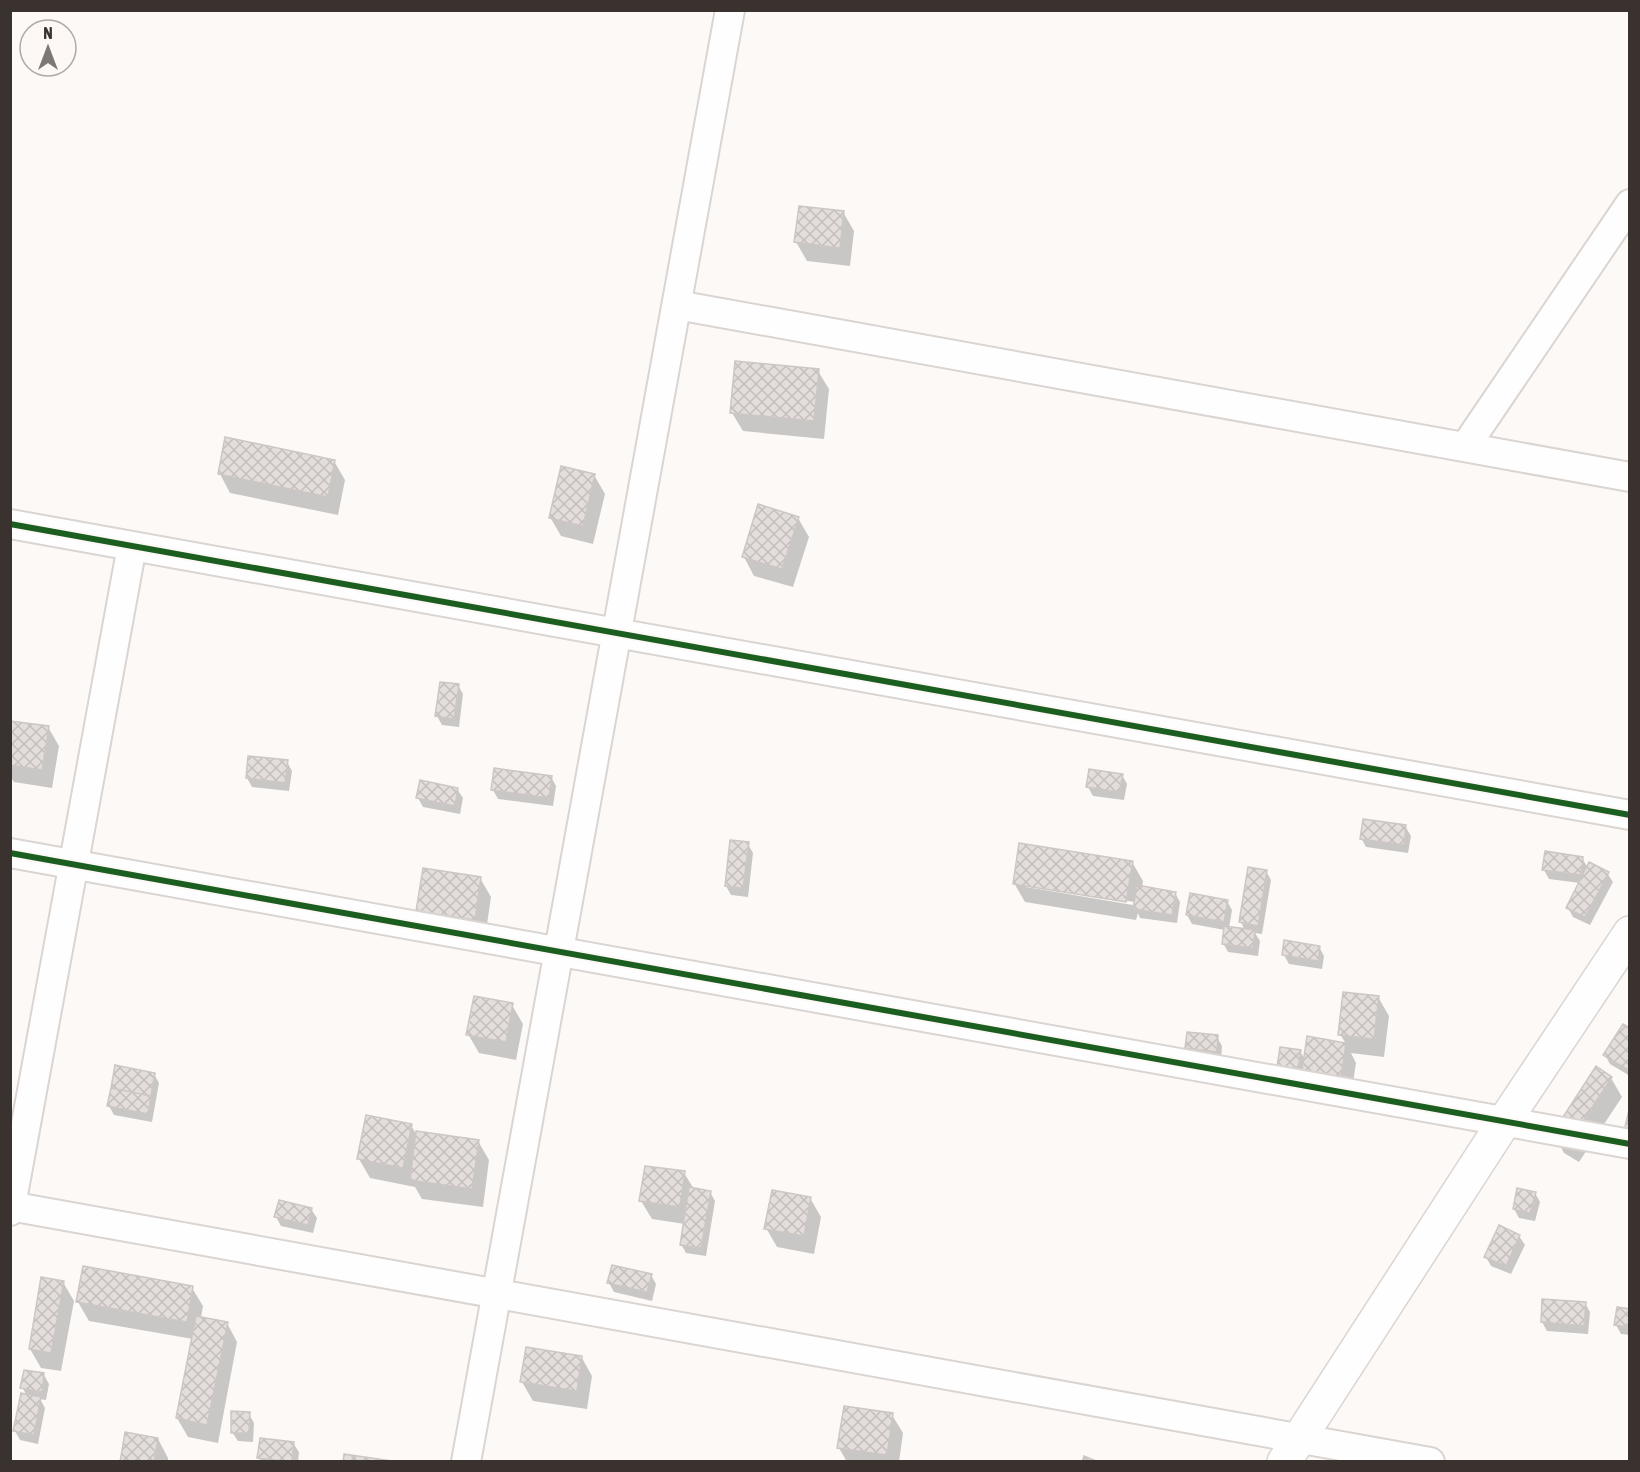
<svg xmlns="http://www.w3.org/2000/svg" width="1640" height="1472" viewBox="0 0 1640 1472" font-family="'Asap Condensed',sans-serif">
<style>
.shadow{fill:#0003;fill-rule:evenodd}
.building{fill:url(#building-cross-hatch);stroke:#cdc7c4;stroke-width:1.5}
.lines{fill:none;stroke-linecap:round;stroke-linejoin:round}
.minor-casing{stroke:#dbd5d2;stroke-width:32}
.tertiary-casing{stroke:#dbd5d2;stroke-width:36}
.minor{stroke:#fffefe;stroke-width:28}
.tertiary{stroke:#fffefe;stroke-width:33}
.cycleway-casing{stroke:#fdf8f6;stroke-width:10}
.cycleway{stroke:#1b5e20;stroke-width:6}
</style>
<defs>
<pattern id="building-cross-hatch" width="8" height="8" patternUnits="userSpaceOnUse" patternTransform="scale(1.5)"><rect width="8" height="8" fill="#e3dedb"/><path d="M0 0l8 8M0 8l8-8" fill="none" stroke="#c4bfbc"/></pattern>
</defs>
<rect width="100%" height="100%" fill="#fcf9f7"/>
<path class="shadow" d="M 843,212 L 854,231 L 850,266 L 807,261 L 796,242 Z
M 818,371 L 829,389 L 824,439 L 743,431 L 732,413 Z
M 334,461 L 345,480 L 338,515 L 230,493 L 220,474 Z
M 594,475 L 605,494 L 593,544 L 561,536 L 550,517 Z
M 798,518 L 809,537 L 793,587 L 754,576 L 744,557 Z
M 458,685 L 463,694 L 459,727 L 442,725 L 437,716 Z
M 10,722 L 48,727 L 59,746 L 52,788 L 14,782 L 10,776 Z
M 287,762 L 292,771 L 289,791 L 252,787 L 247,778 Z
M 1122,775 L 1127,784 L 1124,800 L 1093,796 L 1088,787 Z
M 551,777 L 556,786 L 553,806 L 498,799 L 493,790 Z
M 457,789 L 463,798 L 460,814 L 423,807 L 418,798 Z
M 1405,826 L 1411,836 L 1408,853 L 1366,847 L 1361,838 Z
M 748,844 L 753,853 L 748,897 L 731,895 L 726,886 Z
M 1582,858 L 1588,868 L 1607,873 L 1613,882 L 1590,925 L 1573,917 L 1568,908 L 1580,883 L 1549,879 L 1544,870 Z
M 1132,862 L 1143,881 L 1142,888 L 1175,893 L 1180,902 L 1177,923 L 1140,918 L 1138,913 L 1136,920 L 1025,902 L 1014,883 ZM 1026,884 L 1134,902 L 1133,905 L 1026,887 Z
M 1266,871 L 1271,880 L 1262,934 L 1255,933 L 1260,941 L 1258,956 L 1228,952 L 1223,943 L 1225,930 L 1192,924 L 1187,915 L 1227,901 L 1232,910 L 1229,928 L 1245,931 L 1241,922 Z
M 480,878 L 491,897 L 485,938 L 429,930 L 418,911 Z
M 1319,947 L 1324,956 L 1322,969 L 1289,964 L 1284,955 Z
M 1378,997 L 1389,1016 L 1384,1057 L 1351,1053 L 1356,1063 L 1351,1095 L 1314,1089 L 1304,1070 L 1303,1078 L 1284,1076 L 1300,1051 L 1305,1060 L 1346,1044 L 1340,1034 Z
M 512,1005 L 523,1024 L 516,1060 L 479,1053 L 468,1034 Z
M 1630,1030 L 1630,1076 L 1610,1064 L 1605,1055 Z
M 1217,1037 L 1222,1046 L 1221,1060 L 1192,1057 L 1187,1048 Z
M 154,1074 L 159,1083 L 152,1122 L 114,1115 L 109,1106 Z
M 1611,1078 L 1622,1097 L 1579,1162 L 1564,1153 L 1554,1134 Z
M 411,1125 L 417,1136 L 478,1141 L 489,1160 L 483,1207 L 422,1199 L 415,1187 L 370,1178 L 359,1159 Z
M 684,1173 L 694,1189 L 710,1192 L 715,1201 L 706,1256 L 686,1253 L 681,1244 L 685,1224 L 652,1219 L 641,1201 Z
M 1535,1193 L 1540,1202 L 1535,1221 L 1519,1218 L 1514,1209 Z
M 810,1198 L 821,1217 L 814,1254 L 777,1247 L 766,1228 Z
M 311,1209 L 317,1218 L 313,1233 L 281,1226 L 276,1217 Z
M 1519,1236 L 1525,1245 L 1511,1274 L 1491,1266 L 1486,1257 Z
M 651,1275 L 656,1284 L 652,1301 L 614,1292 L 609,1283 Z
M 63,1282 L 74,1301 L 61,1371 L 41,1368 L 30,1349 Z
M 192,1288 L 203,1306 L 201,1318 L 227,1323 L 237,1342 L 218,1443 L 188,1437 L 177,1418 L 193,1339 L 89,1321 L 78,1302 Z
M 1585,1303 L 1590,1312 L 1588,1334 L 1547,1331 L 1542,1322 Z
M 1630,1310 L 1630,1335 L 1621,1334 L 1616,1325 Z
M 582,1358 L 592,1376 L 587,1409 L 533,1401 L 522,1382 Z
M 44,1375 L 49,1384 L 46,1400 L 40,1399 L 45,1408 L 38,1444 L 20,1440 L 15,1431 L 27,1396 L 22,1387 Z
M 249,1414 L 254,1423 L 253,1442 L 238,1441 L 232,1432 Z
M 892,1415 L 903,1433 L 899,1462 L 847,1462 L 839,1448 Z
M 158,1439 L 168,1458 L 168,1462 L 122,1462 Z
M 293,1443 L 299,1452 L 298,1462 L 261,1462 L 259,1457 Z"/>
<path class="building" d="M 799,206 L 844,211 L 840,248 L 794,242 Z
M 735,361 L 819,369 L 814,421 L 730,413 Z
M 225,437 L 335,460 L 328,497 L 218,474 Z
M 561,466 L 595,474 L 583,526 L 549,518 Z
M 758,504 L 799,517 L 782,569 L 742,557 Z
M 440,682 L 459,684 L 454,719 L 435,716 Z
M 10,721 L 49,726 L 42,770 L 10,765 Z
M 248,756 L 288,760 L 285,783 L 246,778 Z
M 494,768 L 552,776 L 549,798 L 491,790 Z
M 1089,769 L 1123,774 L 1119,792 L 1086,787 Z
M 420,780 L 458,788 L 455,806 L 416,798 Z
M 1363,819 L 1406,825 L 1404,845 L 1360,839 Z
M 730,840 L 749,842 L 743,888 L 725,886 Z
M 1019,843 L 1133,861 L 1126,902 L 1013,884 Z
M 1545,851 L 1583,857 L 1581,875 L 1542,870 Z
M 1589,862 L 1609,872 L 1585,917 L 1566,908 Z
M 1248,867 L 1267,870 L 1258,926 L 1239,922 Z
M 423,868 L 481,877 L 475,920 L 416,911 Z
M 1137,885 L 1176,892 L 1172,915 L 1133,909 Z
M 1190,893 L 1228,900 L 1224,922 L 1186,915 Z
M 1224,926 L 1255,930 L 1253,948 L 1222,944 Z
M 1284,940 L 1320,946 L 1318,961 L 1282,955 Z
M 1343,992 L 1379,996 L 1374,1039 L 1338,1035 Z
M 474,996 L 513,1003 L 506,1042 L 466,1035 Z
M 1623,1024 L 1630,1028 L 1630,1071 L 1603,1055 Z
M 1187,1032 L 1218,1035 L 1217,1052 L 1185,1048 Z
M 1307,1036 L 1346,1043 L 1341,1077 L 1302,1070 Z
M 1280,1047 L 1301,1050 L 1298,1070 L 1277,1067 Z
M 115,1065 L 155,1073 L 151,1096 L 111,1088 Z
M 1596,1066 L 1612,1077 L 1568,1144 L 1552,1134 Z
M 111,1088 L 151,1096 L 148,1114 L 107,1106 Z
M 1630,1106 L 1630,1132 L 1624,1131 Z
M 366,1115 L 412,1124 L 403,1168 L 357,1159 Z
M 416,1131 L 479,1140 L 472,1189 L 410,1180 Z
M 645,1166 L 685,1171 L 680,1207 L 639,1201 Z
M 689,1187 L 711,1191 L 701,1248 L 680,1245 Z
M 1517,1188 L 1536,1192 L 1530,1213 L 1513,1209 Z
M 772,1190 L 811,1197 L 804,1236 L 764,1229 Z
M 279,1200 L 312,1208 L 308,1225 L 274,1217 Z
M 1499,1225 L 1520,1235 L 1506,1266 L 1484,1257 Z
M 612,1265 L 652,1274 L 647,1292 L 607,1283 Z
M 83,1266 L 193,1286 L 187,1322 L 76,1302 Z
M 41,1277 L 64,1281 L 51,1353 L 29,1349 Z
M 1542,1299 L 1586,1302 L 1584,1326 L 1541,1322 Z
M 1617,1307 L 1630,1309 L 1630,1327 L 1614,1325 Z
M 196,1316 L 228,1322 L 207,1425 L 176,1418 Z
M 526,1347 L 582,1356 L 577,1391 L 520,1382 Z
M 24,1370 L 44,1373 L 42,1392 L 20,1388 Z
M 21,1393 L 41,1397 L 34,1435 L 13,1431 Z
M 844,1406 L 893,1413 L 887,1455 L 837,1448 Z
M 231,1411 L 250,1412 L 249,1433 L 231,1433 Z
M 125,1432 L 158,1438 L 154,1462 L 120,1462 Z
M 260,1438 L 294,1442 L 292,1462 L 257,1458 Z
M 344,1454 L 399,1462 L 343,1462 Z
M 1084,1456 L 1098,1462 L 1082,1462 Z"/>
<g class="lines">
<g class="minor-casing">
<path id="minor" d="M 677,305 L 1630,477
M 1465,447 L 1630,204
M 10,524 L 1630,815
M 10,853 L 1630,1144
M 10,1206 L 1430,1462
M 10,1211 L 132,546
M 466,1462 L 730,10"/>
</g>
<g class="tertiary-casing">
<path id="tertiary" d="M 1284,1462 L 1504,1122 L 1630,933"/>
</g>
<use href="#minor" class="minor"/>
<use href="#tertiary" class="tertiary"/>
<g class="cycleway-casing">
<path id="cycleway" d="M 10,524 L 1630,815
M 10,853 L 1630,1144"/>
</g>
<use href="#cycleway" class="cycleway"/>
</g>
<rect width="1640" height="1472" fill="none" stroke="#3a322e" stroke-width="24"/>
<g transform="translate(48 48)"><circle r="28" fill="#fdf8f6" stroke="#afa9a6" stroke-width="1.5"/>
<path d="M0-4.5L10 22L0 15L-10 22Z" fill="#7e7874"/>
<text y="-9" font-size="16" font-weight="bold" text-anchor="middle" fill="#3a322e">N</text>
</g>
</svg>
